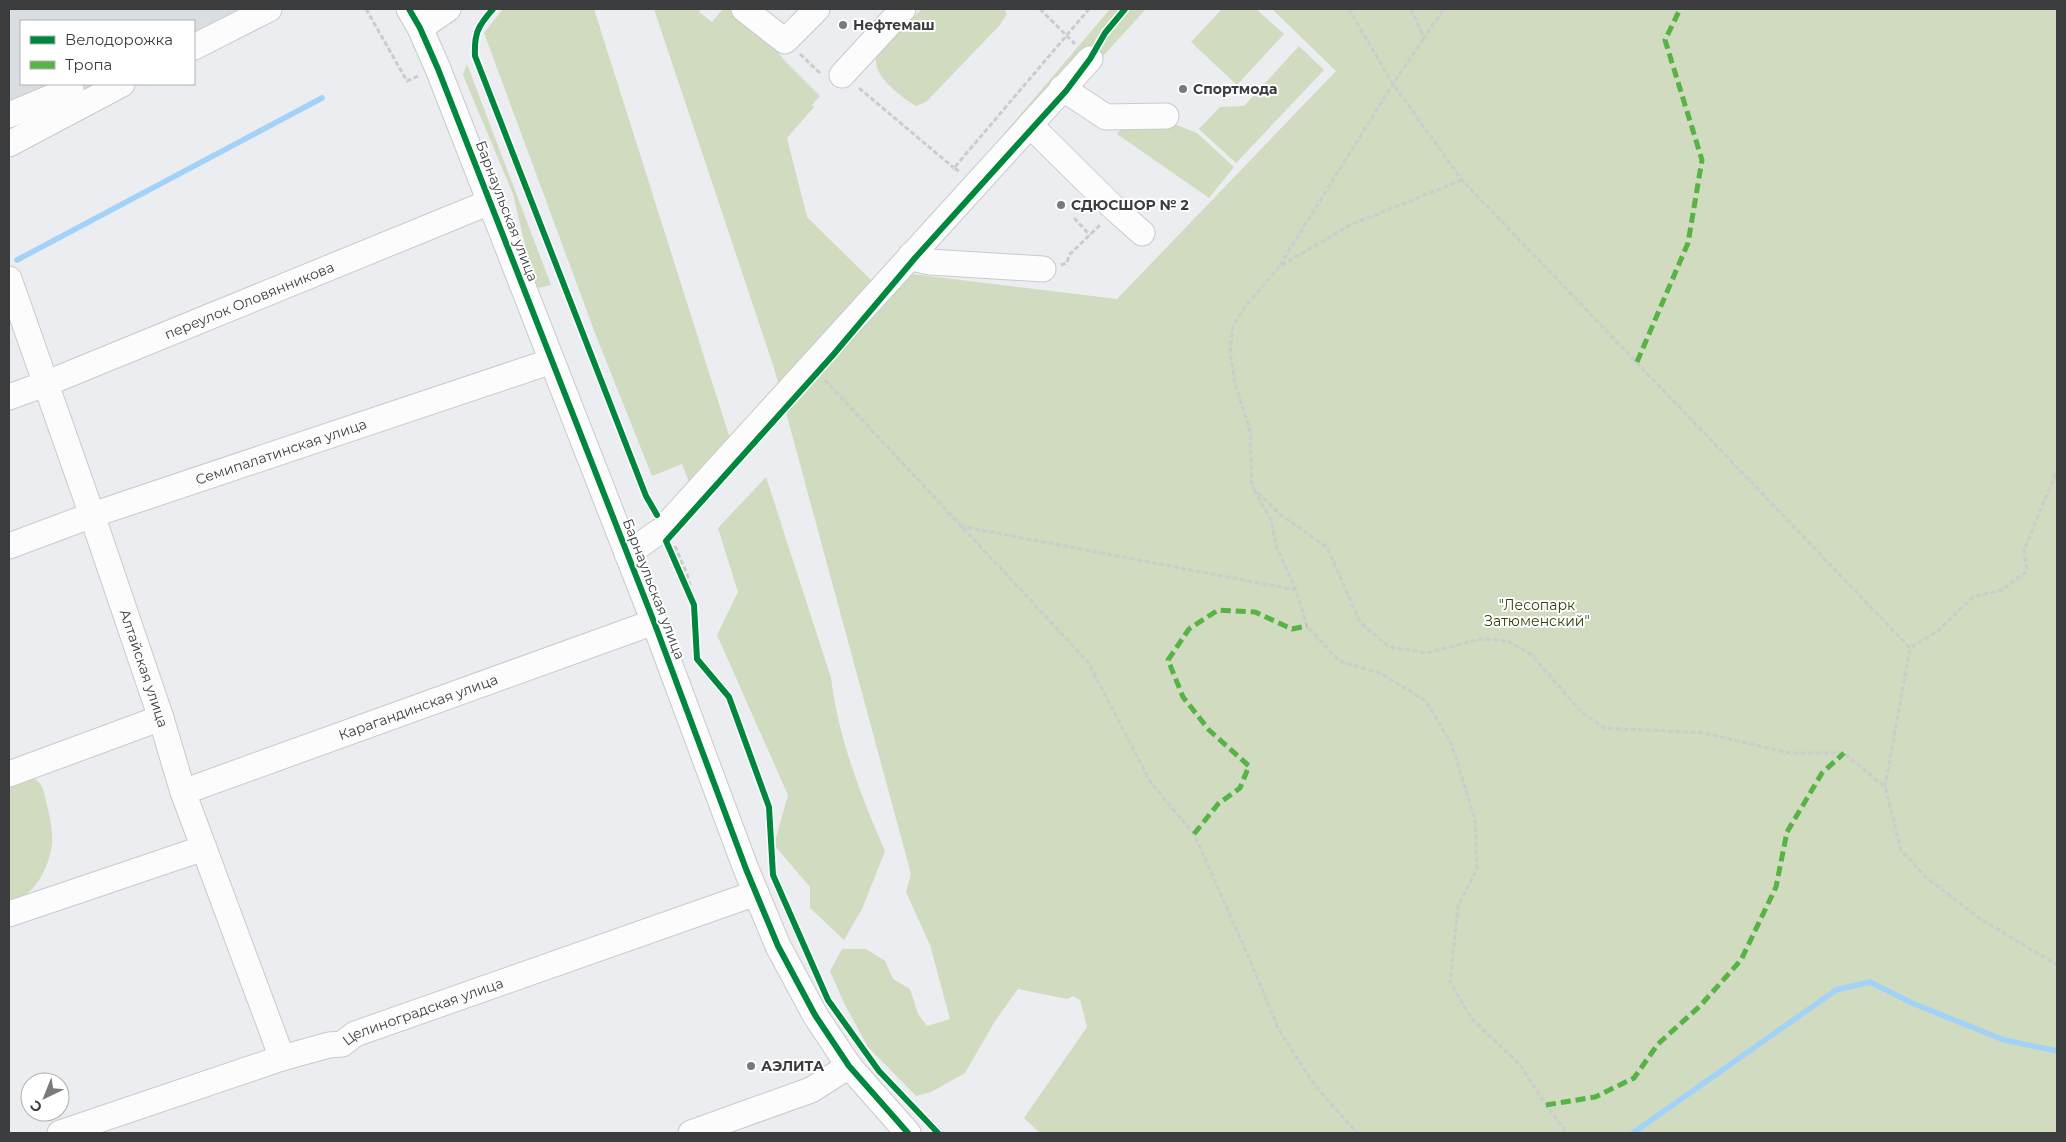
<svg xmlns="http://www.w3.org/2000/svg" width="2066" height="1142" viewBox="0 0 2066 1142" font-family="Montserrat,sans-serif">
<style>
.built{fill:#d9dee3}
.green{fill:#d0dbc0}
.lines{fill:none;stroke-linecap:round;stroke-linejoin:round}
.stream{stroke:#a3d2f8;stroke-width:5.5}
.minor-casing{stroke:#c8cacc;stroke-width:27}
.path{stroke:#cbcccc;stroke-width:3;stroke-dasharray:5 2.5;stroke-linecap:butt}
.minor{stroke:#fcfcfd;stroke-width:25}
.quiet{stroke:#57b346;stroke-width:5;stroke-dasharray:10 5;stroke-linecap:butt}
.cycleway-casing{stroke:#fff;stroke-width:9}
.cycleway{stroke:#00873e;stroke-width:6}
.poi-dot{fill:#797a7c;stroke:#fff;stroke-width:2}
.labels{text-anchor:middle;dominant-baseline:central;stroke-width:4;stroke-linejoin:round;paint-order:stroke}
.poi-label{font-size:14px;font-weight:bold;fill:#3b3c3d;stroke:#fff;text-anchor:start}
.street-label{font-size:14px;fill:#3b3c3d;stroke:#fff}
.park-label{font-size:14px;fill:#2f3f07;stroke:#fff}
</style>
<rect width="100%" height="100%" fill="#ebedf0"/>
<path class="built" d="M 9,9 L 245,9 L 194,37 L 194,21 L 21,21 L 21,84 L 108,84 L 9,126 Z"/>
<path class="green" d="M 503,9 L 594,9 L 732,445 L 692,490 L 682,464 L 652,476 L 595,333 L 484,33 Z
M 654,9 L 702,9 L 699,12 L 712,22 L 723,9 L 730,9 L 767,39 L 785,61 L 820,96 L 812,105 L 814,107 L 787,138 L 807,217 L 876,285 L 1110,9 L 1146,9 L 904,273 L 1117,299 L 1336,71 L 1272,9 L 2057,9 L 2057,1133 L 1040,1133 L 1024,1118 L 1087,1027 L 1080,1000 L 1073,996 L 1067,999 L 1018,989 L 995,1021 L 965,1073 L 931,1092 L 916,1096 L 868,1047 L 844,1003 L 830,971 L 842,949 L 866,949 L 885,961 L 893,979 L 910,989 L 918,1014 L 927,1026 L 950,1019 L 930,945 L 906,892 L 911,874 L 774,368 Z
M 922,9 L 1004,9 L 1007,14 L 999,26 L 926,102 L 916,106 C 902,98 867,72 878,54 C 887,41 910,21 922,9 Z
M 1222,9 L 1256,9 L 1284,34 L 1237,85 L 1191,42 Z
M 1299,46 L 1324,70 L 1236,163 L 1199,129 L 1220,107 L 1244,106 Z
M 467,64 L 551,285 L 538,288 L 532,275 L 513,194 L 463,75 Z
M 1174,124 L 1197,133 L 1234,167 L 1209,198 L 1117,134 L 1120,130 Z
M 766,477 L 831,678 C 839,740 860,794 885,851 L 862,909 L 844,940 L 810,908 L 810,887 L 774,845 L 788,795 L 717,635 L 738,592 L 718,528 Z
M 31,778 C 44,781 44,794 47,805 C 50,818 53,831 52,844 C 49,867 35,898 9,901 L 9,784 Z"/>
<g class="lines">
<path class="stream" d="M 17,260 L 322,98
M 1633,1133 L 1836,990 L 1870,982 L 1912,1003 L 2004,1040 L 2057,1051"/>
<g class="minor-casing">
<g id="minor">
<path d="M 409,9 L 420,28 L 438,69 L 654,622 L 746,869 L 778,946 L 815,1015 L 849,1066 L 908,1133"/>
<path d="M 744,9 L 785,41 L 817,9"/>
<path d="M 420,28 L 448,9"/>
<path d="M 194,47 L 269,9"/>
<path d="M 842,75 L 903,9"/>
<path d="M 1062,88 L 1106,117 L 1166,116"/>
<path d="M 9,115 L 71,89"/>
<path d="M 1030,125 L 1115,209 L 1142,233"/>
<path d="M 9,144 L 122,84"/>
<path d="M 911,255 L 916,259 L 930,262 L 1043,269"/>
<path id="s1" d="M 9,279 L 92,515 L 161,718 L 183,792 L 282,1058"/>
<path id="s2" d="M 9,397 L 45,384 L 490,202"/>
<path id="s3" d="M 9,546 L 92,515 L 552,361"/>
<path d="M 627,554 L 663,529 L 1090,59"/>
<path d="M 9,774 L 161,718"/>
<path id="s4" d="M 183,792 L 654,622"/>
<path d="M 9,914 L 204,848"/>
<path id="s5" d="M 60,1133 L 282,1058 L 329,1045 L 342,1044 L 355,1034 L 756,893"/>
<path d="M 691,1133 L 811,1090 L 849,1066"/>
</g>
</g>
<path class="path" d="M 366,9 L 407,81 L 418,76
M 1040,9 L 1075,44
M 1349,9 L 1393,84 L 1462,180 L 1910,648 L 1938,631 L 1973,597 L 2002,590 L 2027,571 L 2024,550 L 2057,471
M 1411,9 L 1424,38 L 1444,9
M 800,54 L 821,74
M 859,88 L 954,168
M 959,171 L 954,168 L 1089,9
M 1462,180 L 1350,225 L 1279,267 L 1245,307 L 1233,326 L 1230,352 L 1235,383 L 1250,431 L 1252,487 L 1281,515 L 1327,547 L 1360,622 L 1389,647 L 1427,653 L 1480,639 L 1508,641 L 1532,655 L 1582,713 L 1605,728 L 1704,733 L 1789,753 L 1844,753 L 1885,787 L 1901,850 L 1927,878 L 1979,918 L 2057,965
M 1074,218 L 1090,235
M 1061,265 L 1067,263 L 1069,255 L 1101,224
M 1280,265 L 1393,84 L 1424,38
M 825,380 L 1088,662 L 1151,783 L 1194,834 L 1249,958 L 1279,1030 L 1316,1087 L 1357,1133
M 1254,490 L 1271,520 L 1276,546 L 1296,590 L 1307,626 L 1339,661 L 1382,674 L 1426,701 L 1452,745 L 1475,820 L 1477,869 L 1458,906 L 1450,982 L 1472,1019 L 1521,1066 L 1546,1105 L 1567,1133
M 960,526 L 1296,590
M 675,546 L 687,574 L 695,605 L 699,658 L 731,697 L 771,807 L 775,875 L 813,961
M 1885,787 L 1910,648
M 910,1100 L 943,1133"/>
<use href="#minor" class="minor"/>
<path class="quiet" d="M 1637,362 L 1688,243 L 1702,160 L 1665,40 L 1680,9
M 1194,834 L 1218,804 L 1240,788 L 1249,766 L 1209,730 L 1183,697 L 1168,660 L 1189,629 L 1218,610 L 1255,612 L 1292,629 L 1307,626
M 1546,1105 L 1595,1097 L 1634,1078 L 1658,1044 L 1700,1006 L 1741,960 L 1776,887 L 1787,832 L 1822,773 L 1844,753"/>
<g class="cycleway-casing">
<path id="cycleway" d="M 409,9 L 420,28 L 438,69 L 654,622 L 746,869 L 778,946 L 815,1015 L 849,1066 L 908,1133
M 493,9 C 478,26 474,33 475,56 L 646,496 L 657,515
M 938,1133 L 879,1071 L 828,1000 L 773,875 L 769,807 L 729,697 L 697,659 L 694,605 L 666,541 L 833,355 L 915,258 L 1066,91 L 1090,59 L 1105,33 L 1125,9"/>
</g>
<use href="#cycleway" class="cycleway"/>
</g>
<g class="poi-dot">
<circle cx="843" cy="25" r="5"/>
<circle cx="1183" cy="89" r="5"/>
<circle cx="1061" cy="205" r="5"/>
<circle cx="751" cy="1066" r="5"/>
</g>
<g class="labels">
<g class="poi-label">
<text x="853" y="25">Нефтемаш</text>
<text x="1193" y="89">Спортмода</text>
<text x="1071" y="205">СДЮСШОР № 2</text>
<text x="761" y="1066">АЭЛИТА</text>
</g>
<g class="street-label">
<text transform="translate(507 211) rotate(69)">Барнаульская улица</text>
<text stroke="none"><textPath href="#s2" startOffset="259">переулок Оловянникова</textPath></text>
<text stroke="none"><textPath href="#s3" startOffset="288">Семипалатинская улица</textPath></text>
<text transform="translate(654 589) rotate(69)">Барнаульская улица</text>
<text stroke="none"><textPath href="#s1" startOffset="412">Алтайская улица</textPath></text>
<text stroke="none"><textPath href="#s4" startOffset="250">Карагандинская улица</textPath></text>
<text stroke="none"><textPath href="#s5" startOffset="384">Целиноградская улица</textPath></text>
</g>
<g class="park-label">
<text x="1537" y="605">"Лесопарк<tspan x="1537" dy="16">Затюменский"</tspan></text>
</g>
</g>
<rect width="2066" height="1142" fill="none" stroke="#3b3c3d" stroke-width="20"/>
<rect x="20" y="20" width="175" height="65" fill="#ffffff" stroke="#b1b1b1"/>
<rect x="30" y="36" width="25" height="8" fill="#00873e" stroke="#b1b1b1"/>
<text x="65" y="45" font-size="15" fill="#3b3c3d">Велодорожка</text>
<rect x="30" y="61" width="25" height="8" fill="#57b346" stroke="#b1b1b1"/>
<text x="65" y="70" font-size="15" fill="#3b3c3d">Тропа</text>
<g transform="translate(45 1097) rotate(223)"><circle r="24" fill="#ffffff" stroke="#b1b1b1"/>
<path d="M0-4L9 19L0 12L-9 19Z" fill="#797a7c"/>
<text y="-8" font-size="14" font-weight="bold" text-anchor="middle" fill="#3b3c3d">С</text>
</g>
</svg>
